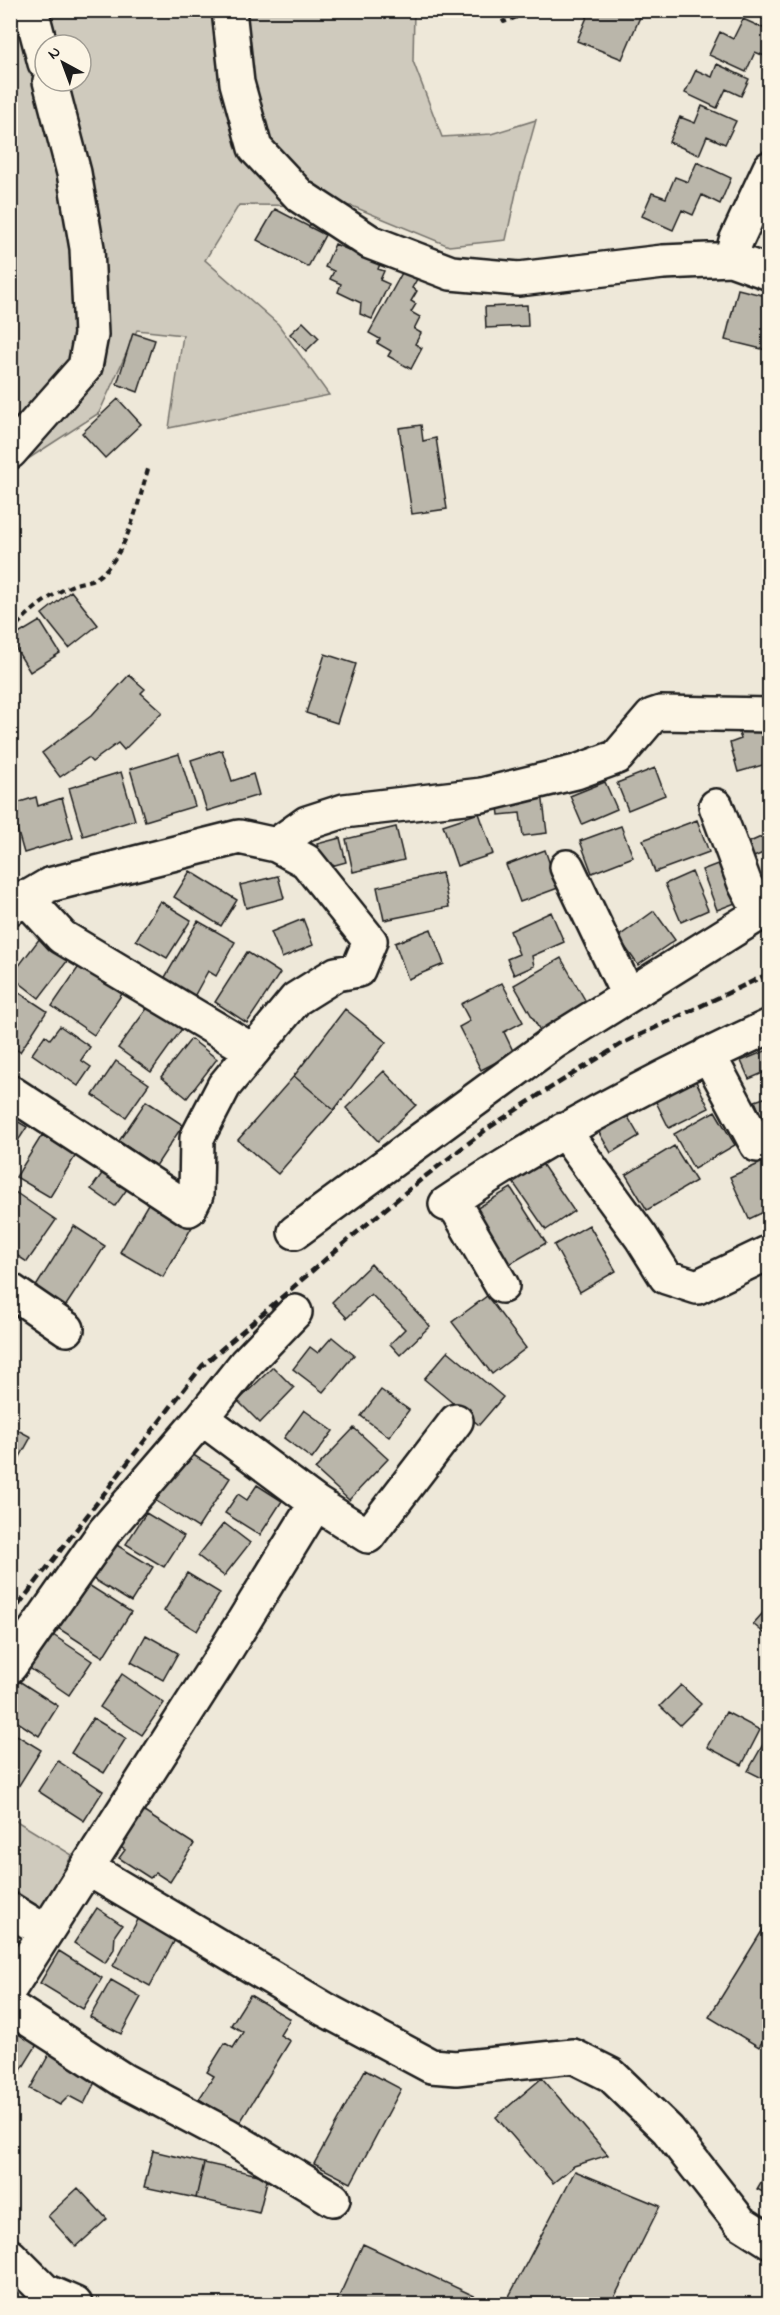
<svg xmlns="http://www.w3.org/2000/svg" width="780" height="2315" viewBox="0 0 780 2315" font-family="'Indie Flower',sans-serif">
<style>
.green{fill:#cfcabd;stroke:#76736c;stroke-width:1.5;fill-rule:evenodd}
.building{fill:#bab6aa;stroke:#1c1c1c;stroke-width:1.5}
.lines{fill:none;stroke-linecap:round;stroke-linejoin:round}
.street-casing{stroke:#1c1c1c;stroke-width:38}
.path{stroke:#1c1c1c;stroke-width:4;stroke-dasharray:6 4.5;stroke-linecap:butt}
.street{stroke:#fcf5e5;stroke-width:33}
.rail{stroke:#1c1c1c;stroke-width:4.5;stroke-dasharray:9 4.5;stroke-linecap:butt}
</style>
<rect width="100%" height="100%" fill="#eee8d9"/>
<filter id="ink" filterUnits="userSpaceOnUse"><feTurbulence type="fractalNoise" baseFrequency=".0167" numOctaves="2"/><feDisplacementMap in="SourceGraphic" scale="12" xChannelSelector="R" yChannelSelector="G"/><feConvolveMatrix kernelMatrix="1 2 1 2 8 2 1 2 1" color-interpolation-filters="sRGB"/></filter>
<g filter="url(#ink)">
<path class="green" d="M 11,11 L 414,11 L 413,61 L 442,137 L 491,134 L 536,120 L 517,188 L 506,240 L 449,246 L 352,206 L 239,205 L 205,260 L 278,324 L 329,395 L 169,428 L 183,335 L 137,330 L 99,413 L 11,470 ZM 45,45 L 81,45 L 81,81 L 45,81 Z
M 10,1817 L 72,1855 L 42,1909 L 11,1888 Z"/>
<path class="building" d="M 590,10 L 643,10 L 622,59 L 577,41 Z
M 745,10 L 768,10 L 764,19 Z
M 743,19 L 770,31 L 770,53 L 767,57 L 755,52 L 746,72 L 709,55 L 720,32 L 733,39 Z
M 717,64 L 749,79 L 741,96 L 726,89 L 717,108 L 685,93 L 696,70 L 712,77 Z
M 702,106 L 736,121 L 725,144 L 707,136 L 699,155 L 669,142 L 680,117 L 695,123 Z
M 697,162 L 731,178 L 720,204 L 702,195 L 693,215 L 682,210 L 673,230 L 642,216 L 652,193 L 666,198 L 675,177 L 688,182 Z
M 275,209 L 325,235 L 308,267 L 257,240 Z
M 335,244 L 380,264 L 378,269 L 384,271 L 380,280 L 389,284 L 372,319 L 360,314 L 361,303 L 338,292 L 341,284 L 330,279 L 334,271 L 325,267 Z
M 403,271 L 417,279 L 412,288 L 417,291 L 411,301 L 416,304 L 411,312 L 420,317 L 414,329 L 421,333 L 415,344 L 422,348 L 411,369 L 388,356 L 391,351 L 377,343 L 380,339 L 369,333 Z
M 738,289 L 770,297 L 770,351 L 725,340 Z
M 527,305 L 528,326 L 486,328 L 485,307 Z
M 303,322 L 319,338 L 306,351 L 290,334 Z
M 133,333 L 155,340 L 138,392 L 117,384 Z
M 118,399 L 141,424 L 105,458 L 82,433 Z
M 421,425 L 423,441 L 436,438 L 447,509 L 412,514 L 399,428 Z
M 71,591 L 98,625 L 69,648 L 42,614 Z
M 40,621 L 60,653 L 30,672 L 10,639 Z
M 325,654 L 356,664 L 337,723 L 306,713 Z
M 129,675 L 145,689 L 141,693 L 162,712 L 124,750 L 118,743 L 92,762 L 88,758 L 60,777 L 42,753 L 91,716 Z
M 757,721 L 761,734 L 770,731 L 770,763 L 738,772 L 730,743 L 741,739 L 737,727 Z
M 222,750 L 232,781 L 253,774 L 259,795 L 207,811 L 191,760 Z
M 179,754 L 195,806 L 145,821 L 130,769 Z
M 655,768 L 665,795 L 628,810 L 617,783 Z
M 121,772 L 135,820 L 83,836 L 69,788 Z
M 605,782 L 617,809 L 582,824 L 570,796 Z
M 542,793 L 547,833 L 523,836 L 520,813 L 499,815 L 497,798 Z
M 36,797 L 38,806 L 62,798 L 73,838 L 24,853 L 10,805 Z
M 479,813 L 493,854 L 457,866 L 443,825 Z
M 697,820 L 709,852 L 655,872 L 643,840 Z
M 621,826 L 633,857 L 592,873 L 580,841 Z
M 396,827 L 404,860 L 353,872 L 346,839 Z
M 770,833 L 770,850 L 747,860 L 741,846 Z
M 340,838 L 346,862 L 324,868 L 317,844 Z
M 545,850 L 558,888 L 520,902 L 506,865 Z
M 728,860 L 743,900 L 717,910 L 702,870 Z
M 190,871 L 237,900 L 221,926 L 174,897 Z
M 692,872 L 708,910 L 681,922 L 665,884 Z
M 442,873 L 449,907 L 384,920 L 377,887 Z
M 278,876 L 284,898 L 246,908 L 240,885 Z
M 160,901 L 191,920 L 167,958 L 136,940 Z
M 654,911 L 675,940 L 638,965 L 618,937 Z
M 551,912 L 564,942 L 532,956 L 534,966 L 514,975 L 507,959 L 519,954 L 510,931 Z
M 303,919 L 313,945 L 282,958 L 271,932 Z
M 198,921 L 235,942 L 216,976 L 208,971 L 191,1002 L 161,984 Z
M 431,929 L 444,964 L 408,979 L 395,943 Z
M 40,938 L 68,960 L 39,998 L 11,976 Z
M 247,952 L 280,973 L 247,1023 L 215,1002 Z
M 561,958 L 589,1007 L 542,1034 L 514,985 Z
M 80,965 L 122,994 L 94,1035 L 52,1006 Z
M 502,983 L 523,1022 L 504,1032 L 514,1053 L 481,1070 L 459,1027 L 470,1021 L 461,1004 Z
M 15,990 L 47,1011 L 20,1052 L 10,1045 L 10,996 Z
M 151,1003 L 184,1026 L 151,1072 L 118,1048 Z
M 345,1009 L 386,1042 L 334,1110 L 294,1076 Z
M 60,1026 L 90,1047 L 81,1060 L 91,1067 L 78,1086 L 32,1054 L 45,1035 L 50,1039 Z
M 191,1039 L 217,1059 L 187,1098 L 161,1077 Z
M 770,1049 L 770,1070 L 749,1079 L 741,1061 Z
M 116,1061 L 149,1084 L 126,1117 L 93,1095 Z
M 384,1071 L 416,1105 L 378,1141 L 346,1108 Z
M 691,1071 L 709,1108 L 669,1128 L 655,1100 L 667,1095 L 662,1086 Z
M 294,1076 L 334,1110 L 278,1174 L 238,1140 Z
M 770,1096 L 770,1130 L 767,1130 L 755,1101 Z
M 146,1101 L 183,1125 L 156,1166 L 119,1141 Z
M 624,1110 L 639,1136 L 611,1153 L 595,1126 Z
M 715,1111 L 735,1145 L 694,1169 L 674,1134 Z
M 10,1117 L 27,1127 L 10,1153 Z
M 42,1135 L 76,1155 L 50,1197 L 16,1177 Z
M 674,1146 L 696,1181 L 647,1210 L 626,1175 Z
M 536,1155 L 574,1211 L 546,1230 L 508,1175 Z
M 770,1159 L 770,1209 L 749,1219 L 730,1177 Z
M 106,1168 L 130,1185 L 115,1206 L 91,1189 Z
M 511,1188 L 546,1243 L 508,1265 L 474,1210 Z
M 15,1192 L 56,1220 L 27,1262 L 10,1251 L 10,1199 Z
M 149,1202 L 192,1227 L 163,1277 L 120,1252 Z
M 589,1225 L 616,1271 L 580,1292 L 554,1245 Z
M 74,1226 L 105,1246 L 65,1307 L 35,1288 Z
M 371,1264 L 430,1326 L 400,1355 L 390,1344 L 405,1329 L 371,1294 L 347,1318 L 332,1302 Z
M 487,1296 L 526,1348 L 492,1374 L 452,1322 Z
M 332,1337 L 354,1355 L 323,1392 L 293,1369 L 310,1347 L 318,1353 Z
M 448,1351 L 503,1397 L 479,1425 L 424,1379 Z
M 273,1367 L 294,1388 L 260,1423 L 238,1401 Z
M 381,1390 L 409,1410 L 389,1437 L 361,1416 Z
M 304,1410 L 333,1431 L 312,1459 L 284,1438 Z
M 10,1426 L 31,1437 L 10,1475 Z
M 354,1428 L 388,1459 L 349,1500 L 315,1469 Z
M 187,1451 L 230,1478 L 198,1528 L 156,1501 Z
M 257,1485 L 282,1501 L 260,1535 L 225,1513 L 238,1494 L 247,1500 Z
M 146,1513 L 184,1536 L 164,1567 L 126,1544 Z
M 224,1523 L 250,1543 L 224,1576 L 198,1556 Z
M 115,1544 L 153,1567 L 131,1602 L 93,1579 Z
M 187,1573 L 220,1593 L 197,1631 L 164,1611 Z
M 87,1584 L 131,1612 L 103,1657 L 58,1628 Z
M 770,1605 L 770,1638 L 753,1624 Z
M 50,1633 L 92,1661 L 69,1695 L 28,1667 Z
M 146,1635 L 178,1653 L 163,1680 L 131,1662 Z
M 122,1674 L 164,1703 L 142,1735 L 100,1707 Z
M 19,1681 L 58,1706 L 39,1736 L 10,1717 L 10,1694 Z
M 681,1685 L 701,1704 L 680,1725 L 660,1706 Z
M 726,1712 L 760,1730 L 742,1765 L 707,1747 Z
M 93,1718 L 126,1738 L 104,1773 L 71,1753 Z
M 10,1731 L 41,1750 L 18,1787 L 10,1782 Z
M 770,1732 L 770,1782 L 748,1771 Z
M 58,1761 L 103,1791 L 84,1821 L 38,1791 Z
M 138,1808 L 194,1844 L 170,1882 L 156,1873 L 150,1878 L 119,1858 L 125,1850 L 116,1844 Z
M 97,1908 L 122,1925 L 115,1935 L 114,1949 L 105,1963 L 74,1943 Z
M 140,1916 L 177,1936 L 150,1986 L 113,1966 Z
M 770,1918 L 770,2029 L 759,2047 L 709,2017 Z
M 59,1951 L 102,1978 L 83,2009 L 40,1983 Z
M 111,1980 L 141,1997 L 121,2034 L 90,2017 Z
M 250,1995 L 290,2019 L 280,2035 L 290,2041 L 239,2124 L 199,2099 L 214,2076 L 207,2072 L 225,2043 L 233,2048 L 243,2032 L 231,2025 Z
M 10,2026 L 38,2043 L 15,2080 L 10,2077 Z
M 52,2049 L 99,2074 L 84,2104 L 69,2096 L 60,2105 L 30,2089 Z
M 365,2070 L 401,2089 L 351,2183 L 314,2164 Z
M 542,2078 L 608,2155 L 574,2166 L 553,2183 L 496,2117 Z
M 153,2151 L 204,2163 L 196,2198 L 144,2187 Z
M 204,2163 L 268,2177 L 259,2213 L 196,2198 Z
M 770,2167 L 770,2196 L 757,2189 Z
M 575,2171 L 660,2206 L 611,2304 L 505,2304 Z
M 78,2188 L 107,2219 L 76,2247 L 48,2216 Z
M 363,2244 L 485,2301 L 484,2304 L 336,2303 Z"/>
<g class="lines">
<g class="street-casing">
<path id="street" d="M 31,10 L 45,63
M 229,10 L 237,83 L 255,148 L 300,196 L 370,242 L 451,273 L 519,279 L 663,262 L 731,259 L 770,273
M 731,259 L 736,241 L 770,168
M 10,452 L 85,367 L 91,335 L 87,248 L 74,173 L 50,81
M 716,806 L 745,884 L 760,913
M 276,845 L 307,823 L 344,811 L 482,795 L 576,772 L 617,757 L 652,716 L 661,713 L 770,715
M 567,867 L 628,995
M 25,897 L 62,937 L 253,1051
M 10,908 L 49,885 L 239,837 L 276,845 L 306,861 L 370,941 L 358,970 L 336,974 L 296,999 L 224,1086 L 197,1138 L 196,1195 L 189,1209 L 10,1092
M 708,1054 L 757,1145 L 770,1143
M 563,1130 L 641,1237 L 666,1277 L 697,1287 L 770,1252
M 452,1200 L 502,1286
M 446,1204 C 548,1135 657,1078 770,1026
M 295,1232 L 554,1042 L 770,907
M 10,1290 L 67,1329
M 202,1418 L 245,1364 L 295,1312
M 10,1666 L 105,1531 L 202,1418 L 316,1503 L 368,1536 L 456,1421
M 87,1868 L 326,2010 L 431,2066 L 456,2068 L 573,2056 L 611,2075 L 668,2130 L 740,2222 L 770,2241
M 10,1910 L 46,1932 L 223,1655 L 316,1503
M 10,1988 L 46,1932
M 10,2007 L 123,2080 L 227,2135 L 333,2199
M 10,2256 L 45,2291 L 75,2304"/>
</g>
<path class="path" d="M 498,10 L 504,22 L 536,10
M 10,633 C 28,612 48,596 73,585 C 81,582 93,581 99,576 C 129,552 138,501 149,466"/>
<use href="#street" class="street"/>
<path class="rail" d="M 10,1616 L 202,1366 L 349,1239 L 423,1178 L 487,1129 L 539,1095 L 623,1043 L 770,973"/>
</g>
</g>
<rect width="780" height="2315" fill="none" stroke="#fcf5e5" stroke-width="36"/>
<rect x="18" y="18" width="744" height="2279" fill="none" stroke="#1c1c1c" stroke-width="2" filter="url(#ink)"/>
<g transform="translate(63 63) rotate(319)"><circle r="28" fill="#fcf5e5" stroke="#a29e95" stroke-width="1.5"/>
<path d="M0-4.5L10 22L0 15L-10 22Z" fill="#1c1c1c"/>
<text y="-9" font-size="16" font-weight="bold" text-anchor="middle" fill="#1c1c1c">N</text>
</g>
</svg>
